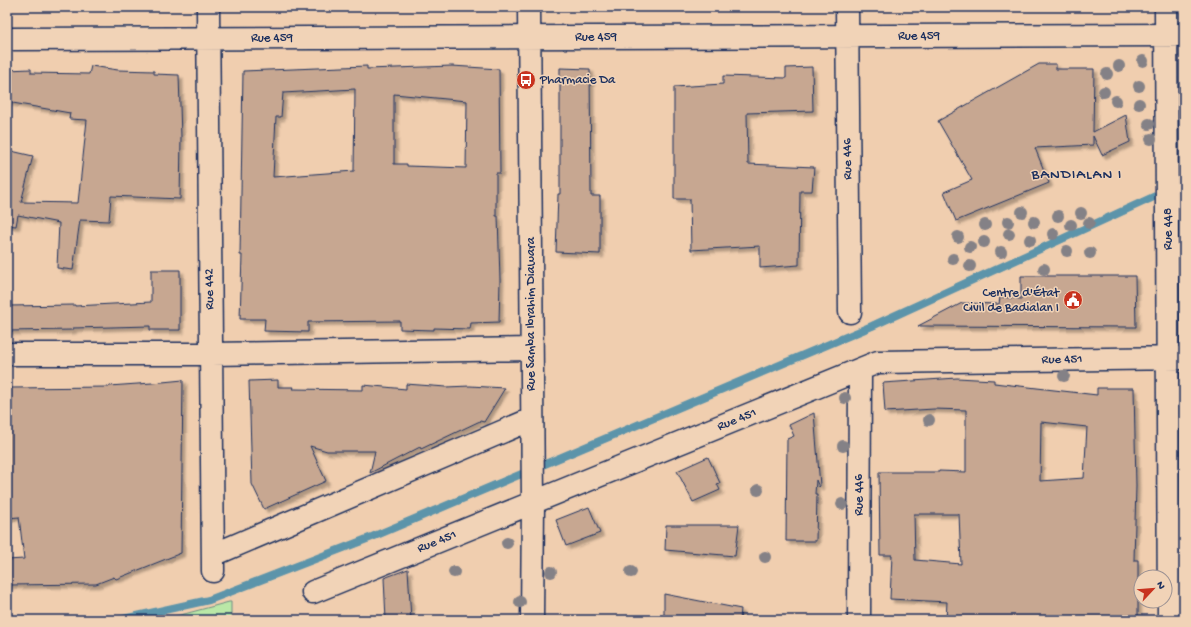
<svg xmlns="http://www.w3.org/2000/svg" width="1191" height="627" viewBox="0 0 1191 627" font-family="'Gochi Hand',sans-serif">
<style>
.green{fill:#bae8a7;stroke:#6a8c82}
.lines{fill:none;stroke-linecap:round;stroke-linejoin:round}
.stream{stroke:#5b94aa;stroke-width:8}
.building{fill:#c7a791;stroke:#1b2f5e;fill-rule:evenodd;filter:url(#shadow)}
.minor-casing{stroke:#1b2f5e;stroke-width:25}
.minor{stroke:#f1d3b7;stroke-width:22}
.tree{fill:#848186}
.labels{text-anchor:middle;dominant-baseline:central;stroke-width:3;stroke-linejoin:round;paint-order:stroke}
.street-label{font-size:13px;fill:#1b2f5e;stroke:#f1d3b7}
.poi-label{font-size:13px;fill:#1b2f5e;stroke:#f1d3b7;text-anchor:start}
.quarter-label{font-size:15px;letter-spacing:1px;fill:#1b2f5e;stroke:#f1d3b7}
</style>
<defs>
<filter id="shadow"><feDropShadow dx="3.5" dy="3.5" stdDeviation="1" flood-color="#0004"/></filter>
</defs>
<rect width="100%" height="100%" fill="#f0ceaf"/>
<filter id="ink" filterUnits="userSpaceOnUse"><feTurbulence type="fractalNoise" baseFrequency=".025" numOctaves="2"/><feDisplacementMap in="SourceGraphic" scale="8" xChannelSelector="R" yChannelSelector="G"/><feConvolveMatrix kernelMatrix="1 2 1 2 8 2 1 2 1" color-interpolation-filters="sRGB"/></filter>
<g filter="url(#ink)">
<path class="green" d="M 229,602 L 231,602 L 231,620 L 162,620 Z"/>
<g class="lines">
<path class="stream" d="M 119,620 L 209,600 L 372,537 L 872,326 L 1184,183"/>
</g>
<path class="building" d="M 1039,64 L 1056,64 L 1056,69 L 1094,69 L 1093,132 L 1126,115 L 1130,142 L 1102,155 L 1093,136 L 1093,145 L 1035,148 L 1049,183 L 956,221 L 944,192 L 972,180 L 938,121 Z
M 91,66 L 118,70 L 154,71 L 154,74 L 179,75 L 181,137 L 180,199 L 111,196 L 109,221 L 80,220 L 73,270 L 57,268 L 59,223 L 18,215 L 16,226 L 7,225 L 7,150 L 33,156 L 21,202 L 78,203 L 87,120 L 69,119 L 70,113 L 7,102 L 7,70 L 31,69 L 31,73 L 89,74 Z
M 367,66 L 367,69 L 452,66 L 499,69 L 500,173 L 496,173 L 496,216 L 498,216 L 500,280 L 499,322 L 471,323 L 470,329 L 434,328 L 434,330 L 400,329 L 400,321 L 308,322 L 308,332 L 264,331 L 265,319 L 240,319 L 242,255 L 240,255 L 243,71 ZM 355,89 L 354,171 L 273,177 L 276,117 L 281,117 L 283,93 ZM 394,94 L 467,101 L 466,168 L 407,166 L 407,164 L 394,164 Z
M 812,67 L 813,111 L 747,113 L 748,164 L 814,167 L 812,191 L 800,191 L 799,265 L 760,268 L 760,246 L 691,250 L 690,199 L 674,199 L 674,87 L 723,84 L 723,76 L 786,78 L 786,68 Z
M 560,68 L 590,69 L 591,196 L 600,196 L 600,254 L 556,252 L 558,194 L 560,194 Z
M 151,270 L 180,270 L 180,330 L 150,330 L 150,326 L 73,328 L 73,330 L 7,331 L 7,306 L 75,305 L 75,306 L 151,302 Z
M 1021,276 L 1135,276 L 1136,327 L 918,326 L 962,303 L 999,304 L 1000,297 L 1021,299 Z
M 957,378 L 994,380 L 994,383 L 1097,395 L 1097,388 L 1134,388 L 1136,486 L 1134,560 L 1138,560 L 1138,620 L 946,620 L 947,602 L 890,599 L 892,555 L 880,555 L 879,472 L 939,472 L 939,471 L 966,472 L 966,410 L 934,409 L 885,412 L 883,383 ZM 1041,422 L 1087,427 L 1084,478 L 1040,481 ZM 914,514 L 959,514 L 961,564 L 915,560 Z
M 183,380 L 181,553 L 116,579 L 114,577 L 96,584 L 7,585 L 7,560 L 24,559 L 19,517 L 7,518 L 7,436 L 10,388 L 109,387 L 109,386 L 152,383 Z
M 278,380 L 278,387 L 294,387 L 293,389 L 363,390 L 363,385 L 406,389 L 406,384 L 446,387 L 470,386 L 505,388 L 484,422 L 480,421 L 421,449 L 420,447 L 370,473 L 375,451 L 327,451 L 310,446 L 326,481 L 264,509 L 252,484 L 249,381 Z
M 814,413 L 820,486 L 819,487 L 816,480 L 815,494 L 817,494 L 816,541 L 786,541 L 787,439 L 794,436 L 789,425 Z
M 708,457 L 720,483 L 717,484 L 720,490 L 693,502 L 677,471 Z
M 589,507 L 600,533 L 566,546 L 556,520 Z
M 666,525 L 739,525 L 735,556 L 665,550 Z
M 408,569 L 411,620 L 386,620 L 384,578 Z
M 664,594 L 741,609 L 740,620 L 664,620 Z"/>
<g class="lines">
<g class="minor-casing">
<path id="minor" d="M 208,7 L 213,571
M 529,7 L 533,503 L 532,620
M 847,7 L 850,312
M 1166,7 L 1169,620
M 7,39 L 1184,35
M 7,354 L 211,354 L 531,349
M 213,555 L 532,419
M 313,592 L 878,362 L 1184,358
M 859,620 L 860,370"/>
</g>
<use href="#minor" class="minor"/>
</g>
<g class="tree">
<circle cx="1143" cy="61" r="6"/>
<circle cx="1119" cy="66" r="6"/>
<circle cx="1107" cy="74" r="6"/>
<circle cx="1139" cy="86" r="6"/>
<circle cx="1104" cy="92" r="6"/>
<circle cx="1116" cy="101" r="6"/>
<circle cx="1139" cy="104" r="6"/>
<circle cx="1149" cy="124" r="6"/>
<circle cx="1151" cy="139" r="6"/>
<circle cx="1022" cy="212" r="6"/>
<circle cx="1081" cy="213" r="6"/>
<circle cx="1058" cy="216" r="6"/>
<circle cx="1008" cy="222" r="6"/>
<circle cx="1034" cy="222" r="6"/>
<circle cx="1089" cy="223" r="6"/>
<circle cx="985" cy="225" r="6"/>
<circle cx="1071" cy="225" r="6"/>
<circle cx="1009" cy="234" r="6"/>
<circle cx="1053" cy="234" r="6"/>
<circle cx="958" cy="237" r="6"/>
<circle cx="1030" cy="240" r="6"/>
<circle cx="984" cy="242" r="6"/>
<circle cx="970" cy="247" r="6"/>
<circle cx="1067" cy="251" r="6"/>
<circle cx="1001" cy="252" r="6"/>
<circle cx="1090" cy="253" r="6"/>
<circle cx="953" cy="259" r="6"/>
<circle cx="970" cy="266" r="6"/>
<circle cx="1044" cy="269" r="6"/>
<circle cx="1064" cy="376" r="6"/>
<circle cx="845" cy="398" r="6"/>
<circle cx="929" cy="420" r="6"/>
<circle cx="843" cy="446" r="6"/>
<circle cx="758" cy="490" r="6"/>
<circle cx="842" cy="504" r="6"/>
<circle cx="507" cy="543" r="6"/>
<circle cx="765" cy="557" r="6"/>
<circle cx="454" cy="572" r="6"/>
<circle cx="551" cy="572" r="6"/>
<circle cx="631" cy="572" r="6"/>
<circle cx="520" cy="602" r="6"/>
</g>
</g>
<defs>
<g id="bus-disc" transform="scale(1)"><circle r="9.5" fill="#c8321e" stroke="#f1d3b7"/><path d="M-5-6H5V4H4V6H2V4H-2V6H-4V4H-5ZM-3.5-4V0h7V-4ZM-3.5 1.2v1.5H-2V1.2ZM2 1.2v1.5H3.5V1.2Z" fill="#fff"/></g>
<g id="civic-disc" transform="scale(1)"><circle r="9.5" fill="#c8321e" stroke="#f1d3b7"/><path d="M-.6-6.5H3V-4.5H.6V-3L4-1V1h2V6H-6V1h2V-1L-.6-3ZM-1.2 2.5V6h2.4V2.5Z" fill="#fff"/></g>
</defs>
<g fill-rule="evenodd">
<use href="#bus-disc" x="526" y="80"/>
<use href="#civic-disc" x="1073" y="300"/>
</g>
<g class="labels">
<g class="street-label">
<text x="919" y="36">Rue 459</text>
<text x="596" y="37">Rue 459</text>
<text x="272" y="38">Rue 459</text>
<text transform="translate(848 159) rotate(-91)">Rue 446</text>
<text transform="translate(1168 229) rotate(-90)">Rue 448</text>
<text transform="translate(210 289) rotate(-91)">Rue 442</text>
<text transform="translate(531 314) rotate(-90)">Rue Samba Ibrahim Diawara</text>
<text transform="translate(1062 360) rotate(-1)">Rue 451</text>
<text transform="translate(737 420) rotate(-22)">Rue 451</text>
<text transform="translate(859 495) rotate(-90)">Rue 446</text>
<text transform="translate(437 542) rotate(-22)">Rue 451</text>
</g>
<g class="poi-label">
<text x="540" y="80">Pharmacie Da</text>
<text x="1059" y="293" text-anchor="end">Centre d'État<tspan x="1059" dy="15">Civil de Badialan I</tspan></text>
</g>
<g class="quarter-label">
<text x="1077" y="175">BANDIALAN I</text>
</g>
</g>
<rect width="1191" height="627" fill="none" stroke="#f1d3b7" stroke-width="24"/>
<rect x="12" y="12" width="1167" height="603" fill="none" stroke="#1b2f5e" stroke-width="1.5" filter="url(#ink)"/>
<g transform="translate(1153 589) rotate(64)"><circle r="19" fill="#f1d3b7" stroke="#9b9193"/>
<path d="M0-3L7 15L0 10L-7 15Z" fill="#c8321e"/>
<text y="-6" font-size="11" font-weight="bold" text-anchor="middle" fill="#1b2f5e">N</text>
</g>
</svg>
